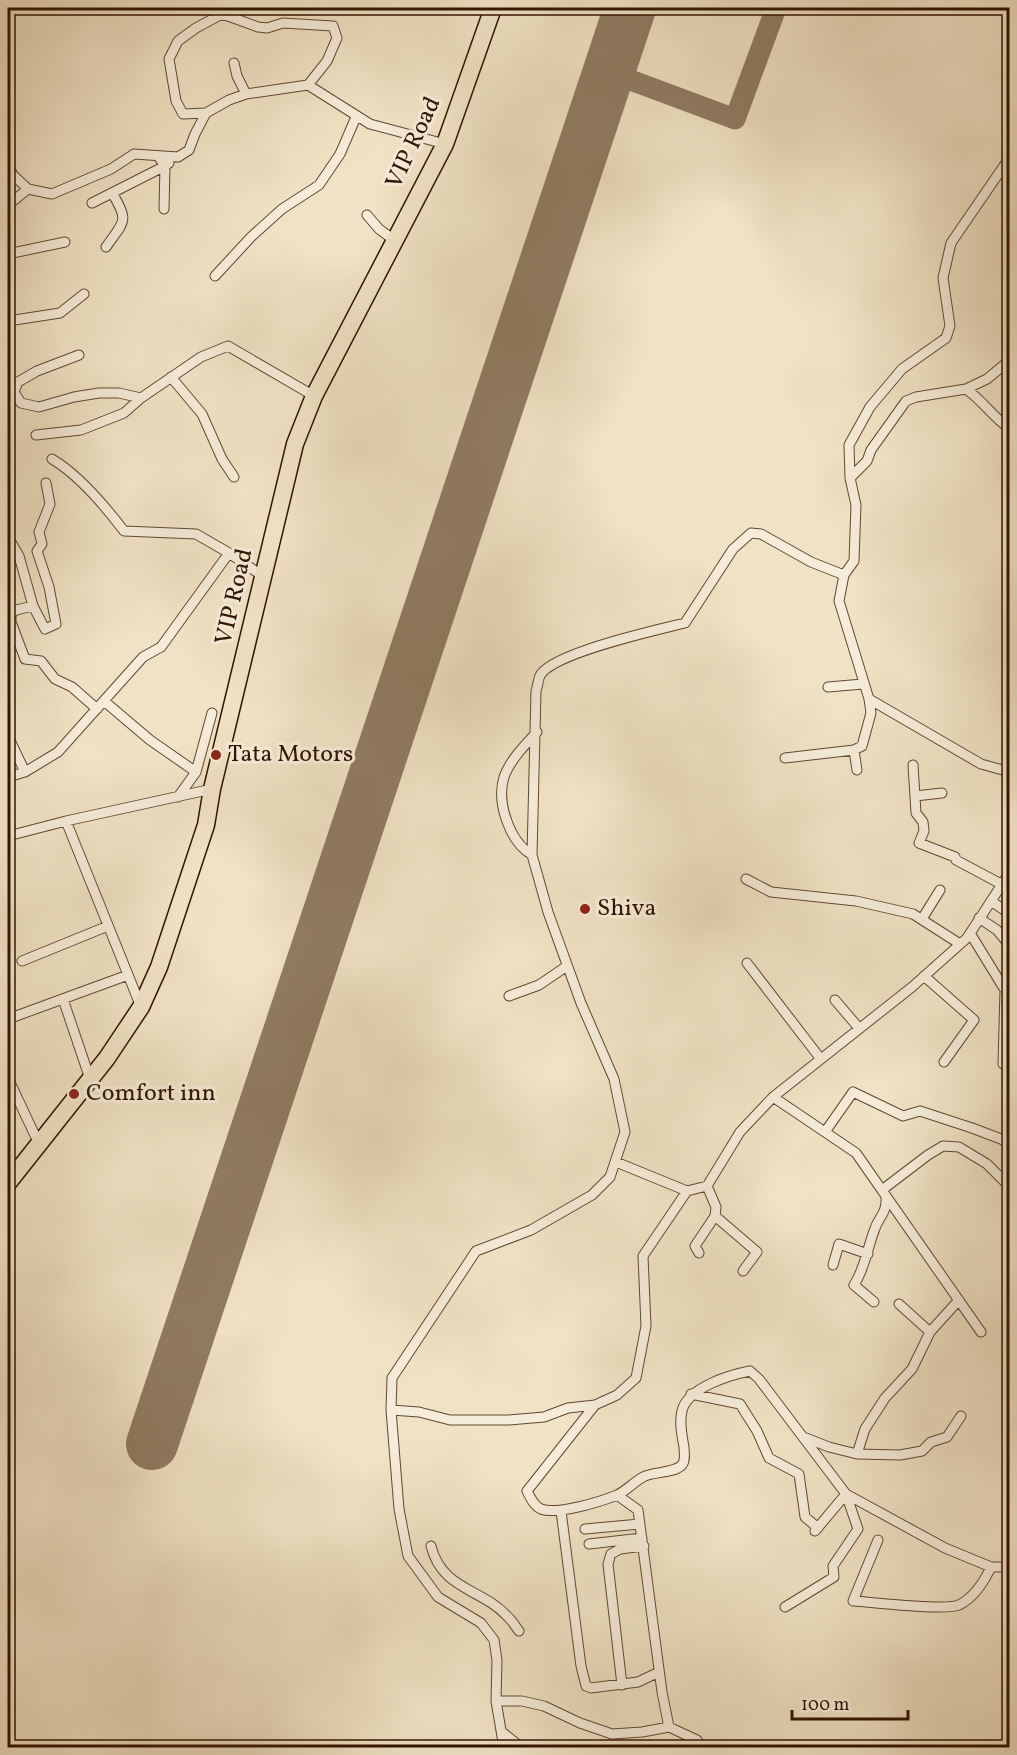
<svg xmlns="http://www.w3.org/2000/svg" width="1017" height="1755" viewBox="0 0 1017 1755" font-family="Vollkorn,serif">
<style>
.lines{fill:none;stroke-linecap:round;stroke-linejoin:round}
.taxiway{stroke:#907b62;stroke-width:21}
.runway{stroke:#907b62;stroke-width:52}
.street-casing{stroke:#614831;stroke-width:11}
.highway-casing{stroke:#311400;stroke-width:19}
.street{stroke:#f5ecd9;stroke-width:9}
.highway{stroke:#f0e2c4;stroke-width:16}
.poi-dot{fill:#8f2418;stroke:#f5ecd9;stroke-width:2}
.labels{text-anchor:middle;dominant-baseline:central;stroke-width:6;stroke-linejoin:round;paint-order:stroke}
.street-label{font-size:24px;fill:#311400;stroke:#f5ecd9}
.poi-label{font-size:24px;fill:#311400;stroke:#f5ecd9;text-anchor:start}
</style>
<rect width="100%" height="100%" fill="#f0e2c4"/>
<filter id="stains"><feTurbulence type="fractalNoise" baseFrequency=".00333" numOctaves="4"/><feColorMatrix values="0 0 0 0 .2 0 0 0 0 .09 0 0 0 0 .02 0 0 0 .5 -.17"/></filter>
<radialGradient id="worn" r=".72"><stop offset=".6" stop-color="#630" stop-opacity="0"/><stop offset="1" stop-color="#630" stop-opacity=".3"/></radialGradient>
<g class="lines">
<path class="taxiway" d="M 609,72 L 735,119 L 776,8"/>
<path class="runway" d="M 152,1444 L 630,8"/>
<g class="street-casing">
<path id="street" d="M 234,63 L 237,76 L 246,94
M 206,113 L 183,114 L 176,101 L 169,59 L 178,41 L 196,28 L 220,15 L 228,16 L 258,27 L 267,28 L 283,23 L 333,26 L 337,38 L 327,61 L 308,85
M 8,165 L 13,175 L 28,189 L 52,194 L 111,169 L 134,154 L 178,157 L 189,150 L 195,134 L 206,113 L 229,100 L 246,94 L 308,85 L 370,124 L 445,144
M 92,203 L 165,166 L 158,156
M 8,205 L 28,189
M 164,209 L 165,166 L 169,163
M 367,215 L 379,229 L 394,240
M 106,247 C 124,221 130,222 112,193
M 8,254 L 65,242
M 215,276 L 251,237 L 282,209 L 319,185 L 340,154 L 356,117
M 8,321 L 60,313 L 84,294
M 79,355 L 37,371 L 18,382 L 14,392 L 21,403 L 39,407 L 74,397 L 99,393 L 119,393 L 141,398
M 171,377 L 202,414 L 222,459 L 234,477
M 966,389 C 983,401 992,416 1010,429
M 36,435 L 81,430 L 124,413 L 141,398 L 201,357 L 228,346 L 314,396
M 52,459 C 79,475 105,506 124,531 L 196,534 L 229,553 L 264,577
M 850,478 L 867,461 L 871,450 L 906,401 L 916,397 L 966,389 L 987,379 L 1010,360
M 8,537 L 19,556 L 33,606 L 45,629 L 56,624 L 49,587 L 37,551 L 42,544 L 39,532 L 50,504 L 46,483
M 844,575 L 839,601 L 869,699 L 981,764 L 1010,772
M 8,614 L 25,659 L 41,661 L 55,679 L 72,687 L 97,709
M 11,620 L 11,614 L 16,610 L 33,606
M 828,687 L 863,684
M 104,701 L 150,740 L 196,772
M 8,736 L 25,772
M 854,750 L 857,770
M 785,758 L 854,750 L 862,746 L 871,713 L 869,699
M 913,765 L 916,813 L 923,822 L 924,831 L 919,843 L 955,857 L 956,860 L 1001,884
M 8,777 L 25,772 L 58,752 L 143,657 L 161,647 L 229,553
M 915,796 L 942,793
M 178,797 L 196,772 L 212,713
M 66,821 L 141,1007
M 8,836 L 66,821 L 212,789
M 532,855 C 510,842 496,803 504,777 C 510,760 525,745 537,732
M 746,879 L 771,892 L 856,901 L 913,914 L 960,944
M 991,901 L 1010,914
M 979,918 L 997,930 L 1010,946
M 922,919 L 940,890
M 970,933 L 1005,990 L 1003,1064
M 22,961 L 108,926
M 747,963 L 820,1058
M 924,976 L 974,1020 L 944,1062
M 509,996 L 539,985 L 567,966
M 63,999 L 90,1079
M 835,1000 L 858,1027
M 8,1019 L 128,975
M 8,1078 L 39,1144
M 773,1097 L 856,1153 L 981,1332
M 825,1132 L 853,1092 L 903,1116 L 920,1111 L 972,1128 L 1001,1139 L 1010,1145
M 616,1162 L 687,1191
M 882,1190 L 928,1155 L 943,1146 L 959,1147 L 987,1164 L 1010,1187
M 715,1216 L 757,1252 L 743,1271
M 699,1253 L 695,1246 L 715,1216 L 716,1207 L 707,1186
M 833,1265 L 839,1244 L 868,1254
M 874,1302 L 854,1285 C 865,1268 867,1250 874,1231 C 879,1215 887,1215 886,1196
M 899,1304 L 930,1332
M 691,1394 L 740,1404 L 757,1431 L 769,1458 L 799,1474 L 805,1517 L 818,1528
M 595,1405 L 527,1491 C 530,1497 534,1506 541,1509 C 557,1515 600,1502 617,1495 C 626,1491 634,1482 643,1477 C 654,1471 673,1474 682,1465 C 686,1460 684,1453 684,1447 C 682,1436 679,1422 682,1411 C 687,1388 729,1375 750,1371 L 759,1379 L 846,1494 L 945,1548 L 991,1567 L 1010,1567
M 391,1410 L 419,1412 L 450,1420 L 509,1420 L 544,1417 L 568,1408 L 595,1405 L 617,1395 L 636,1378 L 646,1326 L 643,1256 L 687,1191 L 707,1186 L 740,1132 L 773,1097 L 912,987 L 967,938 L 1010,872
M 806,1438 L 829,1447 L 857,1454 L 900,1455 L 922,1451 L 931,1442 L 947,1437 L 961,1416
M 857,1454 L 865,1429 L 885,1398 L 912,1369 L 930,1332 L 959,1300
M 617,1495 L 638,1510 L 662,1692 L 669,1727
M 561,1511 L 581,1666 L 586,1686 L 591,1688 L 638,1682 L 659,1672
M 585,1529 L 640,1524
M 878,1540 L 853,1601 C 873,1602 945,1611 959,1605 C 975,1597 984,1582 991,1567
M 589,1544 L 642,1538
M 431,1546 C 442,1590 481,1588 507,1616 C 512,1620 515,1626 519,1631
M 785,1607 L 834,1577 L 833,1566 L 858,1529 L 846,1494 L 815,1531
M 622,1685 L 608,1564 L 611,1554 L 620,1549 L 644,1546
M 496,1701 L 522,1701 L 544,1706 L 580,1723 L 612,1734 L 642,1732 L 669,1727 L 697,1740 L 702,1748
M 502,1732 L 522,1748
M 504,1748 L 496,1701 L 497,1660 L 494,1640 L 481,1623 L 438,1597 L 408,1556 L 399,1509 L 391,1410 L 392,1378 L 476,1251 L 531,1230 L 592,1195 L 610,1177 L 625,1132 L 614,1079 L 581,1003 L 548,912 L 532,855 L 536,691 C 538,686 538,678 541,674 C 557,652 657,630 685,623 L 733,549 L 751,533 L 761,534 L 811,562 L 844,575 L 854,561 L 856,505 L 850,478 L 849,445 L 870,407 L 902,369 L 946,338 L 950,326 L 943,278 L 951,243 L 1010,157"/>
</g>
<g class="highway-casing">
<path id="highway" d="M 8,1183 L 107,1058 L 141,1007 L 159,967 L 206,825 L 212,789 L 295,444 L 314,396 L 445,144 L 493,8"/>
</g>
<use href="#street" class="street"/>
<use href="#highway" class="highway"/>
</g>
<g class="poi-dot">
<circle cx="216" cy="755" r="6"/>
<circle cx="585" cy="909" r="6"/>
<circle cx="74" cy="1094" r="6"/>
</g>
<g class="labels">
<g class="street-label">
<text transform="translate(414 143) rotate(-65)">VIP Road</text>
<text transform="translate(235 597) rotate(-77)">VIP Road</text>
</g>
<g class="poi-label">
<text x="228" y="755">Tata Motors</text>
<text x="597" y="909">Shiva</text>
<text x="86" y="1094">Comfort inn</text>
</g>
</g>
<rect width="1017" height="1755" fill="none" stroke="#f0e2c4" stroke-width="30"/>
<rect x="9" y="9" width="999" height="1737" fill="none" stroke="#311400" stroke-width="3"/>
<rect x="15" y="15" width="987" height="1725" fill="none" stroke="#311400" stroke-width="1.5"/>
<path d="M792 1710v9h116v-9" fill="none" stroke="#311400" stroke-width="3"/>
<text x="801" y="1710" font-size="18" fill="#311400" stroke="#f5ecd9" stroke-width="4.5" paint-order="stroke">100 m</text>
<rect width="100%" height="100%" filter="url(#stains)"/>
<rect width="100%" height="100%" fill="url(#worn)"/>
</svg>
